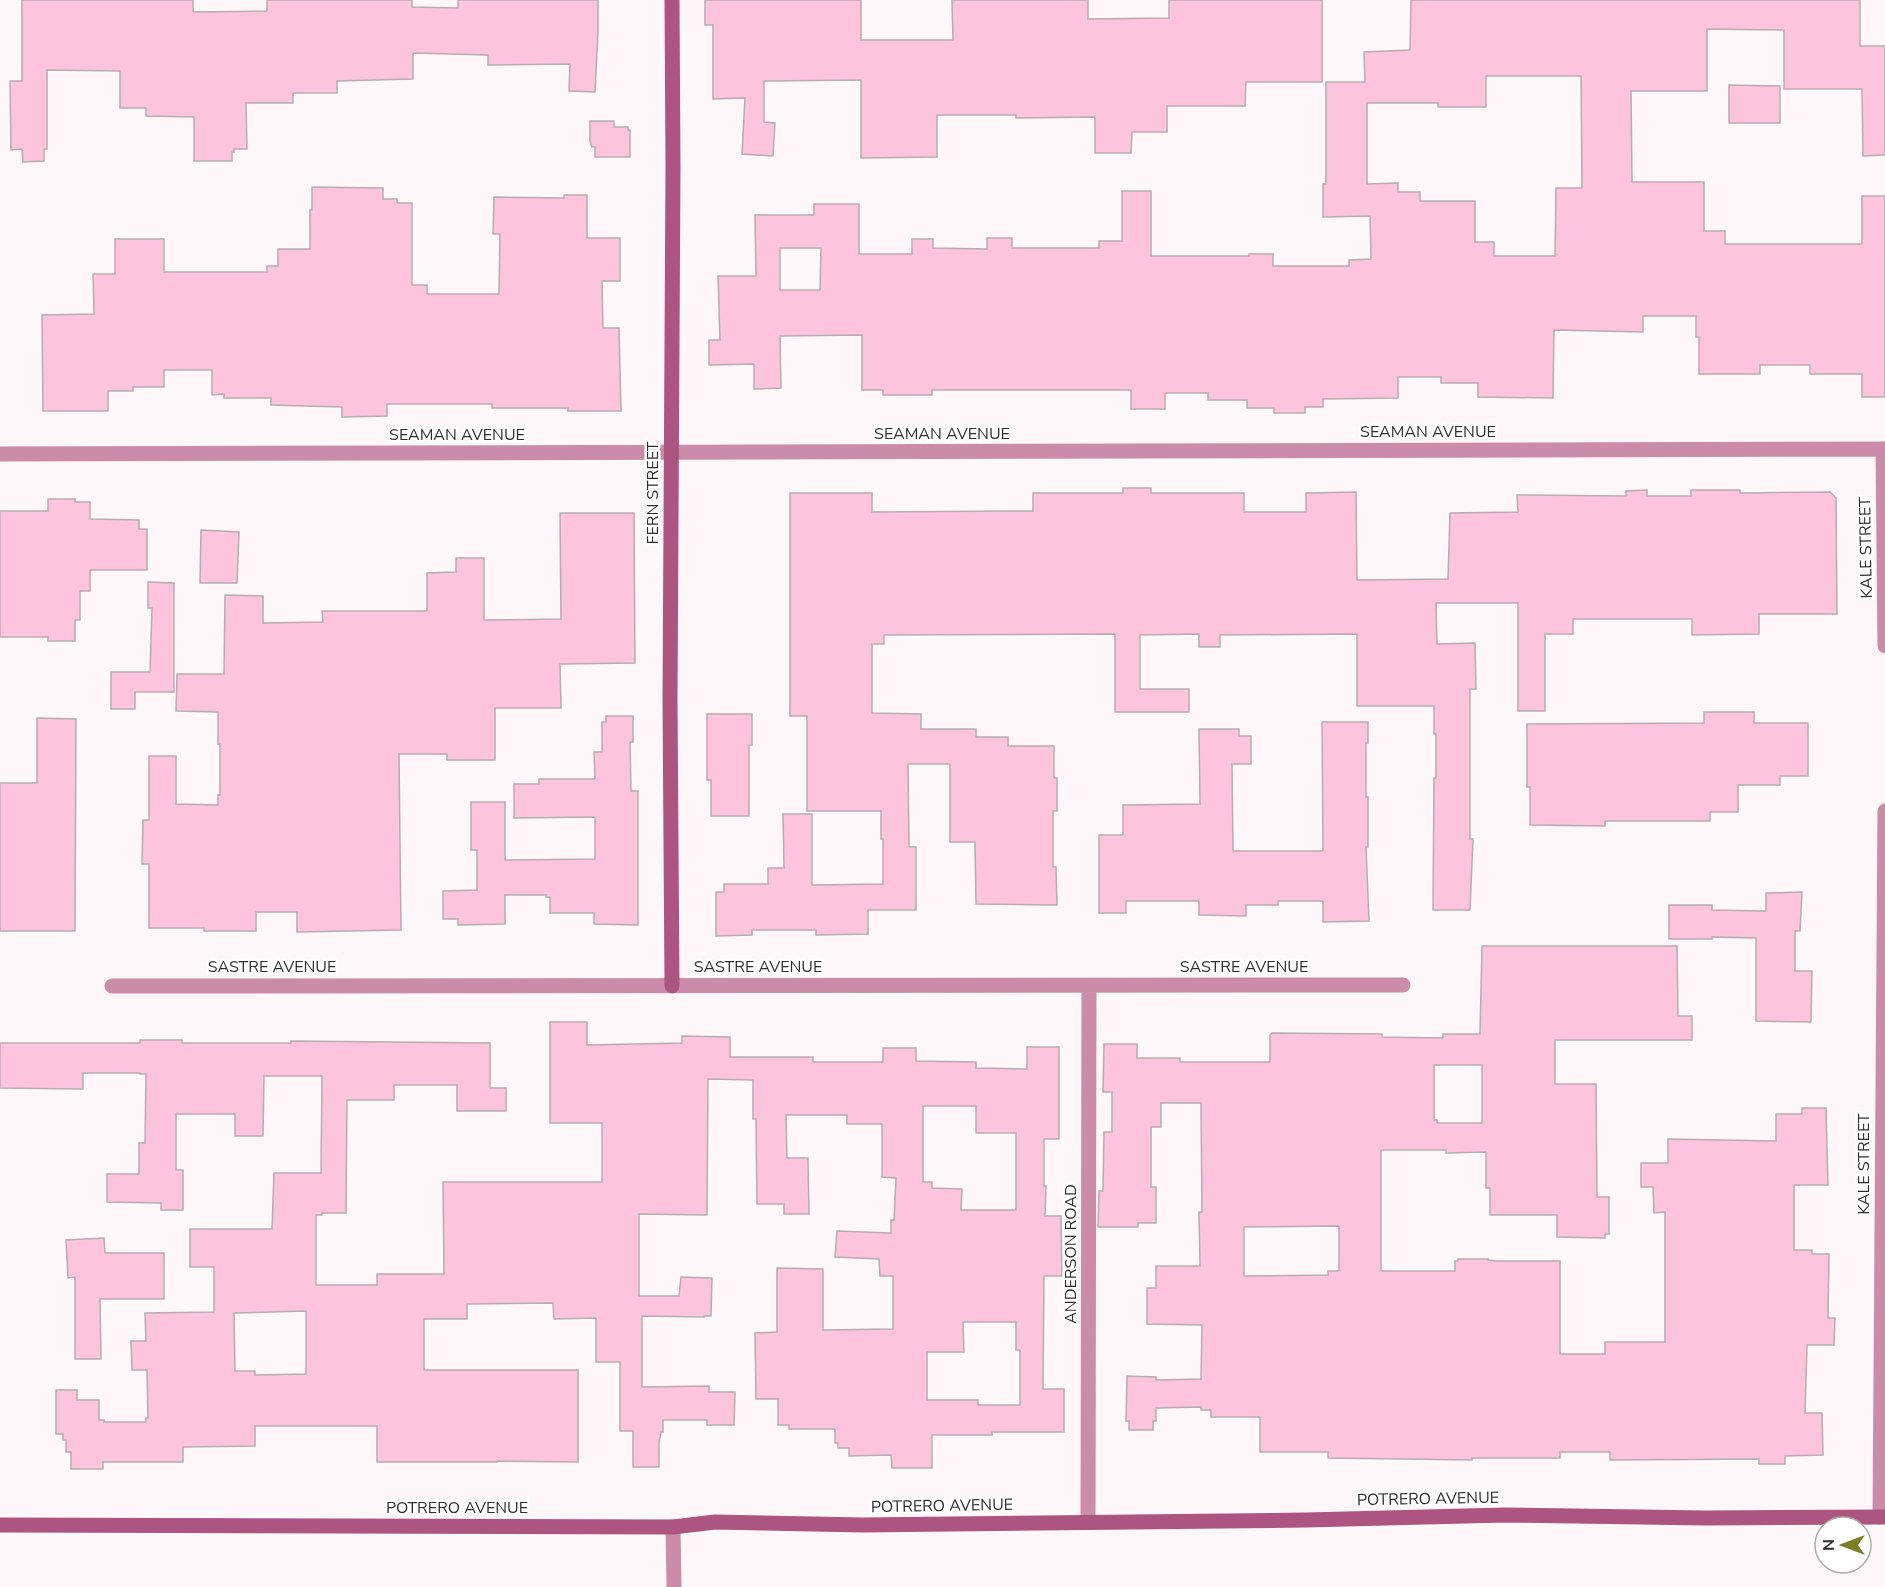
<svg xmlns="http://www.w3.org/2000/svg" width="1885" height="1587" viewBox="0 0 1885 1587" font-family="'Nunito Sans',sans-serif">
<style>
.building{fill:#fec3dd;stroke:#b6adb0;stroke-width:1.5;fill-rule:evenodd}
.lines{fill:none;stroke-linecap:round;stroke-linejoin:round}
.street{stroke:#ca8ca8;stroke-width:15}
.secondary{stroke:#ad5581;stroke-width:15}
.labels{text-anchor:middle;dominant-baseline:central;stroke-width:5;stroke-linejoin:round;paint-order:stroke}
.street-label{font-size:16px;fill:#302c2e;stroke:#fff}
</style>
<rect width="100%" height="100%" fill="#fef7fa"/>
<path class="building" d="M 22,0 L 193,0 L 193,12 L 267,11 L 267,0 L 412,0 L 412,7 L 458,8 L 458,0 L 598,0 L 598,32 L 595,92 L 569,91 L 570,64 L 488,65 L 488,55 L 413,53 L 413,79 L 337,81 L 337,93 L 293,93 L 293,103 L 246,103 L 247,149 L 234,149 L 234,152 L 232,152 L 232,161 L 194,161 L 194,117 L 146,116 L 146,108 L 120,108 L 120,71 L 47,70 L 47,149 L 44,149 L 44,161 L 23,162 L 22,149 L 11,150 L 10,81 L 22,81 Z
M 705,0 L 861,0 L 861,40 L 953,40 L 952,0 L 1088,0 L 1088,19 L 1169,18 L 1169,0 L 1322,0 L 1322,82 L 1246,82 L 1245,106 L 1167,106 L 1167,132 L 1132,132 L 1131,153 L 1095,153 L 1095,117 L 1016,118 L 1016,115 L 937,115 L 937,157 L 861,158 L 861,80 L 764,81 L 764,122 L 775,123 L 773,156 L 742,154 L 745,98 L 713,99 L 713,25 L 705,25 Z
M 1411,0 L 1860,0 L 1860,46 L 1885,46 L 1885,155 L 1863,156 L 1862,89 L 1784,89 L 1784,30 L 1707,29 L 1707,91 L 1631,91 L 1632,182 L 1704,182 L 1704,231 L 1725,231 L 1725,244 L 1862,244 L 1862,196 L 1885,196 L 1885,397 L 1862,397 L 1862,374 L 1810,374 L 1810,365 L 1760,365 L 1760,374 L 1699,374 L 1699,337 L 1696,337 L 1696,316 L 1643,316 L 1643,332 L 1554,330 L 1553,398 L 1478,397 L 1478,383 L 1441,383 L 1441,377 L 1398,377 L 1398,398 L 1323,399 L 1323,407 L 1305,407 L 1305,413 L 1274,413 L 1274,408 L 1247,408 L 1247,400 L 1208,400 L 1208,393 L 1165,393 L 1165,409 L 1131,409 L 1131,390 L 932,390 L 932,395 L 883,395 L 883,390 L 862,390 L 862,335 L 780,336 L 781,388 L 754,389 L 754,364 L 709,365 L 709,340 L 720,340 L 718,276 L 756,276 L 755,215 L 814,215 L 814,204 L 859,204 L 859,254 L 912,254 L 912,239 L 933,239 L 933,248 L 987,249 L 987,238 L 1012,238 L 1012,248 L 1099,248 L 1099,241 L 1122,241 L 1122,191 L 1151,191 L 1151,256 L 1249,256 L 1249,254 L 1273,254 L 1273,266 L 1349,266 L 1349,260 L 1371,259 L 1370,216 L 1323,217 L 1323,184 L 1326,184 L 1326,82 L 1365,82 L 1364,52 L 1410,50 ZM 1486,76 L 1581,76 L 1582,188 L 1556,188 L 1555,256 L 1494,256 L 1494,242 L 1475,242 L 1475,201 L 1420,201 L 1420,192 L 1398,192 L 1398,183 L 1367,184 L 1367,103 L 1438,103 L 1438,107 L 1486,107 ZM 780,248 L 821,248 L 820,290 L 780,290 Z
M 1729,85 L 1780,86 L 1780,123 L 1729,123 Z
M 590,121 L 614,121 L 614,127 L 628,127 L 628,130 L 630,130 L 630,157 L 595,157 L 595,147 L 592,147 L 590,142 Z
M 312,187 L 383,188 L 383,199 L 397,199 L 397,203 L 412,203 L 412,285 L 427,285 L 427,294 L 499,294 L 500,234 L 493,234 L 494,197 L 564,198 L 564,195 L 587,195 L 587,238 L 620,238 L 620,281 L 602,281 L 603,328 L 619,328 L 621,411 L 568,411 L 568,408 L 492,408 L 492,404 L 387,404 L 387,416 L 342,417 L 342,407 L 271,405 L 271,398 L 224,398 L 224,394 L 212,395 L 212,370 L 164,370 L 164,387 L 133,387 L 133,391 L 108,391 L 108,411 L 43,411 L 42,315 L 94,314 L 93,274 L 115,274 L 115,239 L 164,239 L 164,272 L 267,272 L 267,266 L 278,266 L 278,249 L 310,249 L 310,210 L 312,210 Z
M 1123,488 L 1151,488 L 1151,493 L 1244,493 L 1244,512 L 1306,512 L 1306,493 L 1356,492 L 1357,580 L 1448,579 L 1450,513 L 1518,512 L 1517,495 L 1626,496 L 1626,491 L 1647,490 L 1647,496 L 1691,496 L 1691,490 L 1740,490 L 1740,493 L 1830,492 L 1836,498 L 1837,614 L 1759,614 L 1759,634 L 1692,635 L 1692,619 L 1573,619 L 1573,634 L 1545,634 L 1545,711 L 1518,711 L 1518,603 L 1436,603 L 1437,644 L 1475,643 L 1476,689 L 1470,689 L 1470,839 L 1473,839 L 1470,910 L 1433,910 L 1434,778 L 1436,778 L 1436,734 L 1434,734 L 1434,706 L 1357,706 L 1357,634 L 1220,635 L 1220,647 L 1199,647 L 1199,634 L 1140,635 L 1140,689 L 1189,689 L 1189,712 L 1115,712 L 1115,634 L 884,635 L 884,644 L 872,644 L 872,713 L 921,714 L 921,729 L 976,729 L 976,737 L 1008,737 L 1008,746 L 1054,746 L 1054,778 L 1057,778 L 1057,811 L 1053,811 L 1053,867 L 1056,867 L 1057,905 L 976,904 L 975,842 L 950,842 L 950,764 L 908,764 L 909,847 L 916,847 L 916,910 L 868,910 L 868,934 L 816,935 L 816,930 L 752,930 L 752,935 L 716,936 L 716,892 L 724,892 L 724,884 L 768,884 L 768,868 L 784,868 L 783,814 L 812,814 L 812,885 L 883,884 L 883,839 L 881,839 L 881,811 L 807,811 L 807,716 L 790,716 L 790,493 L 872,493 L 872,512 L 1033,511 L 1033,493 L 1123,493 Z
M 48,499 L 75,499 L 75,502 L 90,502 L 90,519 L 139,520 L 139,529 L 147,529 L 147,570 L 90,570 L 90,591 L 80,591 L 80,620 L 75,620 L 75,641 L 48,641 L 48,637 L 0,637 L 0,511 L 48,511 Z
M 560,513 L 634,513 L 635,663 L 560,664 L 561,708 L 495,708 L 495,760 L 447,760 L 447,754 L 399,754 L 401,930 L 297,932 L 297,912 L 256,912 L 256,931 L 204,931 L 204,928 L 149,928 L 149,864 L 142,864 L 143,820 L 149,820 L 149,756 L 176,756 L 176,804 L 218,805 L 218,795 L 220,795 L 220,744 L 218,744 L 218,712 L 176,711 L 177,674 L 224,674 L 225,595 L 263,596 L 263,623 L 323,622 L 322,611 L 427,611 L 427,573 L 456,572 L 456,558 L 484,558 L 484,620 L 561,619 Z
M 201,530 L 239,532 L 237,583 L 200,583 Z
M 148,582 L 174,583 L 174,692 L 135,692 L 135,709 L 111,709 L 111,672 L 150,672 L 152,608 L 148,608 Z
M 1704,712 L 1754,712 L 1754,723 L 1808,723 L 1808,776 L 1780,776 L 1780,785 L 1738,785 L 1738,812 L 1710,812 L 1710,821 L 1605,821 L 1605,826 L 1530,825 L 1530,787 L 1527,787 L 1527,724 L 1704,723 Z
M 707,714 L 752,714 L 752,745 L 749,745 L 749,816 L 711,816 L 711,780 L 707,780 Z
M 606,716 L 633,716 L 633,742 L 630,742 L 631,791 L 638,791 L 638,925 L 594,924 L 594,913 L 550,913 L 550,897 L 546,897 L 546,895 L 505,895 L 505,924 L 458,925 L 458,919 L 443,919 L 443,891 L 477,890 L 477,850 L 471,850 L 471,802 L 505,802 L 505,860 L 595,859 L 595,817 L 514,818 L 514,784 L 539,784 L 539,779 L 595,779 L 594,752 L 602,752 L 602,722 L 606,722 Z
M 37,718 L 76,719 L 75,931 L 0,931 L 0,783 L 37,783 Z
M 1322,722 L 1368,722 L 1368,743 L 1366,743 L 1366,797 L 1368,797 L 1368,847 L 1366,847 L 1369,921 L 1323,922 L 1323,901 L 1278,901 L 1278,905 L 1246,905 L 1246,916 L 1199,915 L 1199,901 L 1126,901 L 1126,913 L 1099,913 L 1099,835 L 1123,835 L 1123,805 L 1200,804 L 1199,729 L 1239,729 L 1239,736 L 1251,736 L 1251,764 L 1232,764 L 1233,851 L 1323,851 Z
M 1802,892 L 1800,931 L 1795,931 L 1795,971 L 1812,971 L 1811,1022 L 1756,1021 L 1756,938 L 1712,937 L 1712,939 L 1669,939 L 1669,905 L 1712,905 L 1712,910 L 1766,911 L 1766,893 Z
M 1482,946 L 1677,946 L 1678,1016 L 1692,1016 L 1692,1040 L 1555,1040 L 1555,1084 L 1596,1084 L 1597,1197 L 1609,1197 L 1609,1234 L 1605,1234 L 1605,1238 L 1557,1237 L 1557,1215 L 1490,1215 L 1490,1188 L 1486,1188 L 1486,1152 L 1446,1153 L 1446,1150 L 1381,1150 L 1381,1271 L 1455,1271 L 1455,1261 L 1458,1261 L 1458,1259 L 1488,1259 L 1488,1260 L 1496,1261 L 1560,1261 L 1560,1354 L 1605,1354 L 1605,1342 L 1665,1342 L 1665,1212 L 1654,1213 L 1653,1187 L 1641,1187 L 1641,1163 L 1668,1163 L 1668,1139 L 1776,1141 L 1776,1114 L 1802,1114 L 1802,1108 L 1826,1108 L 1828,1185 L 1794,1185 L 1794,1250 L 1812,1250 L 1812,1254 L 1829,1254 L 1828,1318 L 1835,1318 L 1834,1345 L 1807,1345 L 1805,1413 L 1822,1413 L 1823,1455 L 1785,1456 L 1785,1464 L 1759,1464 L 1759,1459 L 1610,1460 L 1610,1452 L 1560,1452 L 1560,1458 L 1472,1458 L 1472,1460 L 1328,1458 L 1328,1452 L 1260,1452 L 1260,1417 L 1211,1417 L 1211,1410 L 1201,1410 L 1201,1407 L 1156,1408 L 1156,1421 L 1153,1421 L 1153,1430 L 1129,1430 L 1129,1421 L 1126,1421 L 1127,1376 L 1156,1377 L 1156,1380 L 1201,1379 L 1202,1325 L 1147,1324 L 1147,1288 L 1156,1288 L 1156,1266 L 1200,1266 L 1199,1212 L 1202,1212 L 1201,1103 L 1161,1103 L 1161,1127 L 1151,1127 L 1151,1187 L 1156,1187 L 1156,1223 L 1138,1223 L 1138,1227 L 1098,1227 L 1099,1191 L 1103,1191 L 1104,1132 L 1112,1132 L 1112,1092 L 1103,1092 L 1104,1044 L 1137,1044 L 1137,1058 L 1180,1058 L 1180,1062 L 1270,1062 L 1270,1035 L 1272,1033 L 1382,1034 L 1382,1037 L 1443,1038 L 1443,1034 L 1480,1034 ZM 1434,1065 L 1482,1065 L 1482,1123 L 1437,1123 L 1437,1120 L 1434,1120 ZM 1339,1226 L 1339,1271 L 1328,1271 L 1328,1275 L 1244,1276 L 1244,1227 Z
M 550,1022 L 587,1022 L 587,1045 L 682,1043 L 682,1036 L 730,1037 L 730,1057 L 813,1057 L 813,1062 L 883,1062 L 883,1048 L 916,1048 L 916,1061 L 976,1062 L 976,1068 L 1027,1069 L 1027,1047 L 1059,1047 L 1059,1139 L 1044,1139 L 1044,1186 L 1046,1186 L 1045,1216 L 1061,1216 L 1062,1276 L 1044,1276 L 1043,1389 L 1064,1389 L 1064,1432 L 992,1432 L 992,1435 L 932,1435 L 932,1468 L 892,1468 L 891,1455 L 849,1456 L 849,1448 L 838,1448 L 838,1443 L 835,1443 L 835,1429 L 789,1429 L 789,1425 L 778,1425 L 778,1399 L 756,1399 L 755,1333 L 777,1332 L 777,1268 L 823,1269 L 823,1330 L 893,1329 L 893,1276 L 880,1276 L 879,1259 L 835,1257 L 837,1231 L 891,1233 L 891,1220 L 894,1220 L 896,1178 L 882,1177 L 882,1124 L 847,1124 L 847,1115 L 786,1115 L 787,1158 L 808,1158 L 809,1214 L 784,1214 L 784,1204 L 757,1204 L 756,1119 L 753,1119 L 753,1080 L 708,1079 L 707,1215 L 639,1214 L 639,1296 L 679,1296 L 681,1277 L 712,1278 L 711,1316 L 704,1316 L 704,1317 L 642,1316 L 642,1387 L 709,1386 L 709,1392 L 735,1392 L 734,1425 L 707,1425 L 707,1420 L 663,1420 L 663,1432 L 661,1432 L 659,1442 L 659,1467 L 633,1467 L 633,1431 L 620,1431 L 620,1362 L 596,1362 L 596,1318 L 554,1319 L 553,1303 L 467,1304 L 467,1319 L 424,1319 L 424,1370 L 578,1370 L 578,1462 L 497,1461 L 497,1462 L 377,1462 L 377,1426 L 255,1426 L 255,1446 L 183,1447 L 183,1462 L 103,1462 L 103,1469 L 71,1469 L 71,1452 L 66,1452 L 66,1440 L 63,1440 L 63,1434 L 56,1434 L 56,1390 L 77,1390 L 77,1400 L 99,1400 L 99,1420 L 104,1420 L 104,1422 L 146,1422 L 146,1418 L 148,1418 L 147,1370 L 132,1370 L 131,1341 L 146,1341 L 145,1313 L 214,1312 L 214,1267 L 190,1267 L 190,1229 L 272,1229 L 274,1173 L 321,1173 L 322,1076 L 264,1076 L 263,1136 L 235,1136 L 235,1114 L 176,1114 L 176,1170 L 183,1170 L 183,1210 L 161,1210 L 161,1203 L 107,1202 L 107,1174 L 139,1174 L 139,1143 L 145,1143 L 146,1074 L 140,1074 L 140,1073 L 83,1073 L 83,1089 L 0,1088 L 0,1043 L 140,1043 L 140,1040 L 182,1040 L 182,1043 L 291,1043 L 291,1041 L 490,1043 L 490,1088 L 506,1088 L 506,1111 L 457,1111 L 457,1085 L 394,1085 L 394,1100 L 347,1100 L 346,1213 L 322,1213 L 322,1215 L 316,1215 L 316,1285 L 377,1285 L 377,1274 L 444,1274 L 443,1182 L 602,1182 L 602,1123 L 550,1123 ZM 923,1106 L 976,1106 L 976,1133 L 1016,1133 L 1016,1210 L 961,1210 L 962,1189 L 932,1188 L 932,1182 L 923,1182 ZM 306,1311 L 306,1374 L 255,1375 L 255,1371 L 235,1371 L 234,1313 ZM 963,1322 L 1016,1322 L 1016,1350 L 1020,1350 L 1020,1405 L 978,1405 L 978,1400 L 927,1400 L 927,1352 L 964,1352 Z
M 104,1238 L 105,1253 L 164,1253 L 164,1299 L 100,1299 L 101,1359 L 75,1359 L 75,1277 L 68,1278 L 66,1240 Z"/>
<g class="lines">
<path class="street" d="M 1883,449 L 1885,646
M 0,454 L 1885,449
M 112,986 L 1403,985
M 1880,1517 L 1885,811
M 1088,1522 L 1089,986
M 673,1527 L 674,1587"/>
<path class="secondary" d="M 672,0 L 673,166 L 670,699 L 672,986
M 0,1525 L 673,1527 L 715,1522 L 863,1525 L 1306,1520 L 1505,1515 L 1706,1518 L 1885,1517"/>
</g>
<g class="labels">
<g class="street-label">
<text x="1428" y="432">SEAMAN AVENUE</text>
<text x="942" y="434">SEAMAN AVENUE</text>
<text x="457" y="435">SEAMAN AVENUE</text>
<text transform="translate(653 493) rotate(-90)">FERN STREET</text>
<text transform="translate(1866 548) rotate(-91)">KALE STREET</text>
<text x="272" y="967">SASTRE AVENUE</text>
<text x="758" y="967">SASTRE AVENUE</text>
<text x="1244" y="967">SASTRE AVENUE</text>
<text transform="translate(1864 1164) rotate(-90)">KALE STREET</text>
<text transform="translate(1071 1254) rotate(-90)">ANDERSON ROAD</text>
<text transform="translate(1428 1499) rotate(-1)">POTRERO AVENUE</text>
<text transform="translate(942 1506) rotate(-1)">POTRERO AVENUE</text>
<text x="457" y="1508">POTRERO AVENUE</text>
</g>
</g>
<g transform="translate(1843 1545) rotate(270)"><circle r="28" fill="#ffffff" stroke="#acabab" stroke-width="1.5"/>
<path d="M0-4.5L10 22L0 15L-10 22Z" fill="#7b7e27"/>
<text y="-9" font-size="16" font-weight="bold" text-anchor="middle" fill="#302c2e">N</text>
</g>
</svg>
